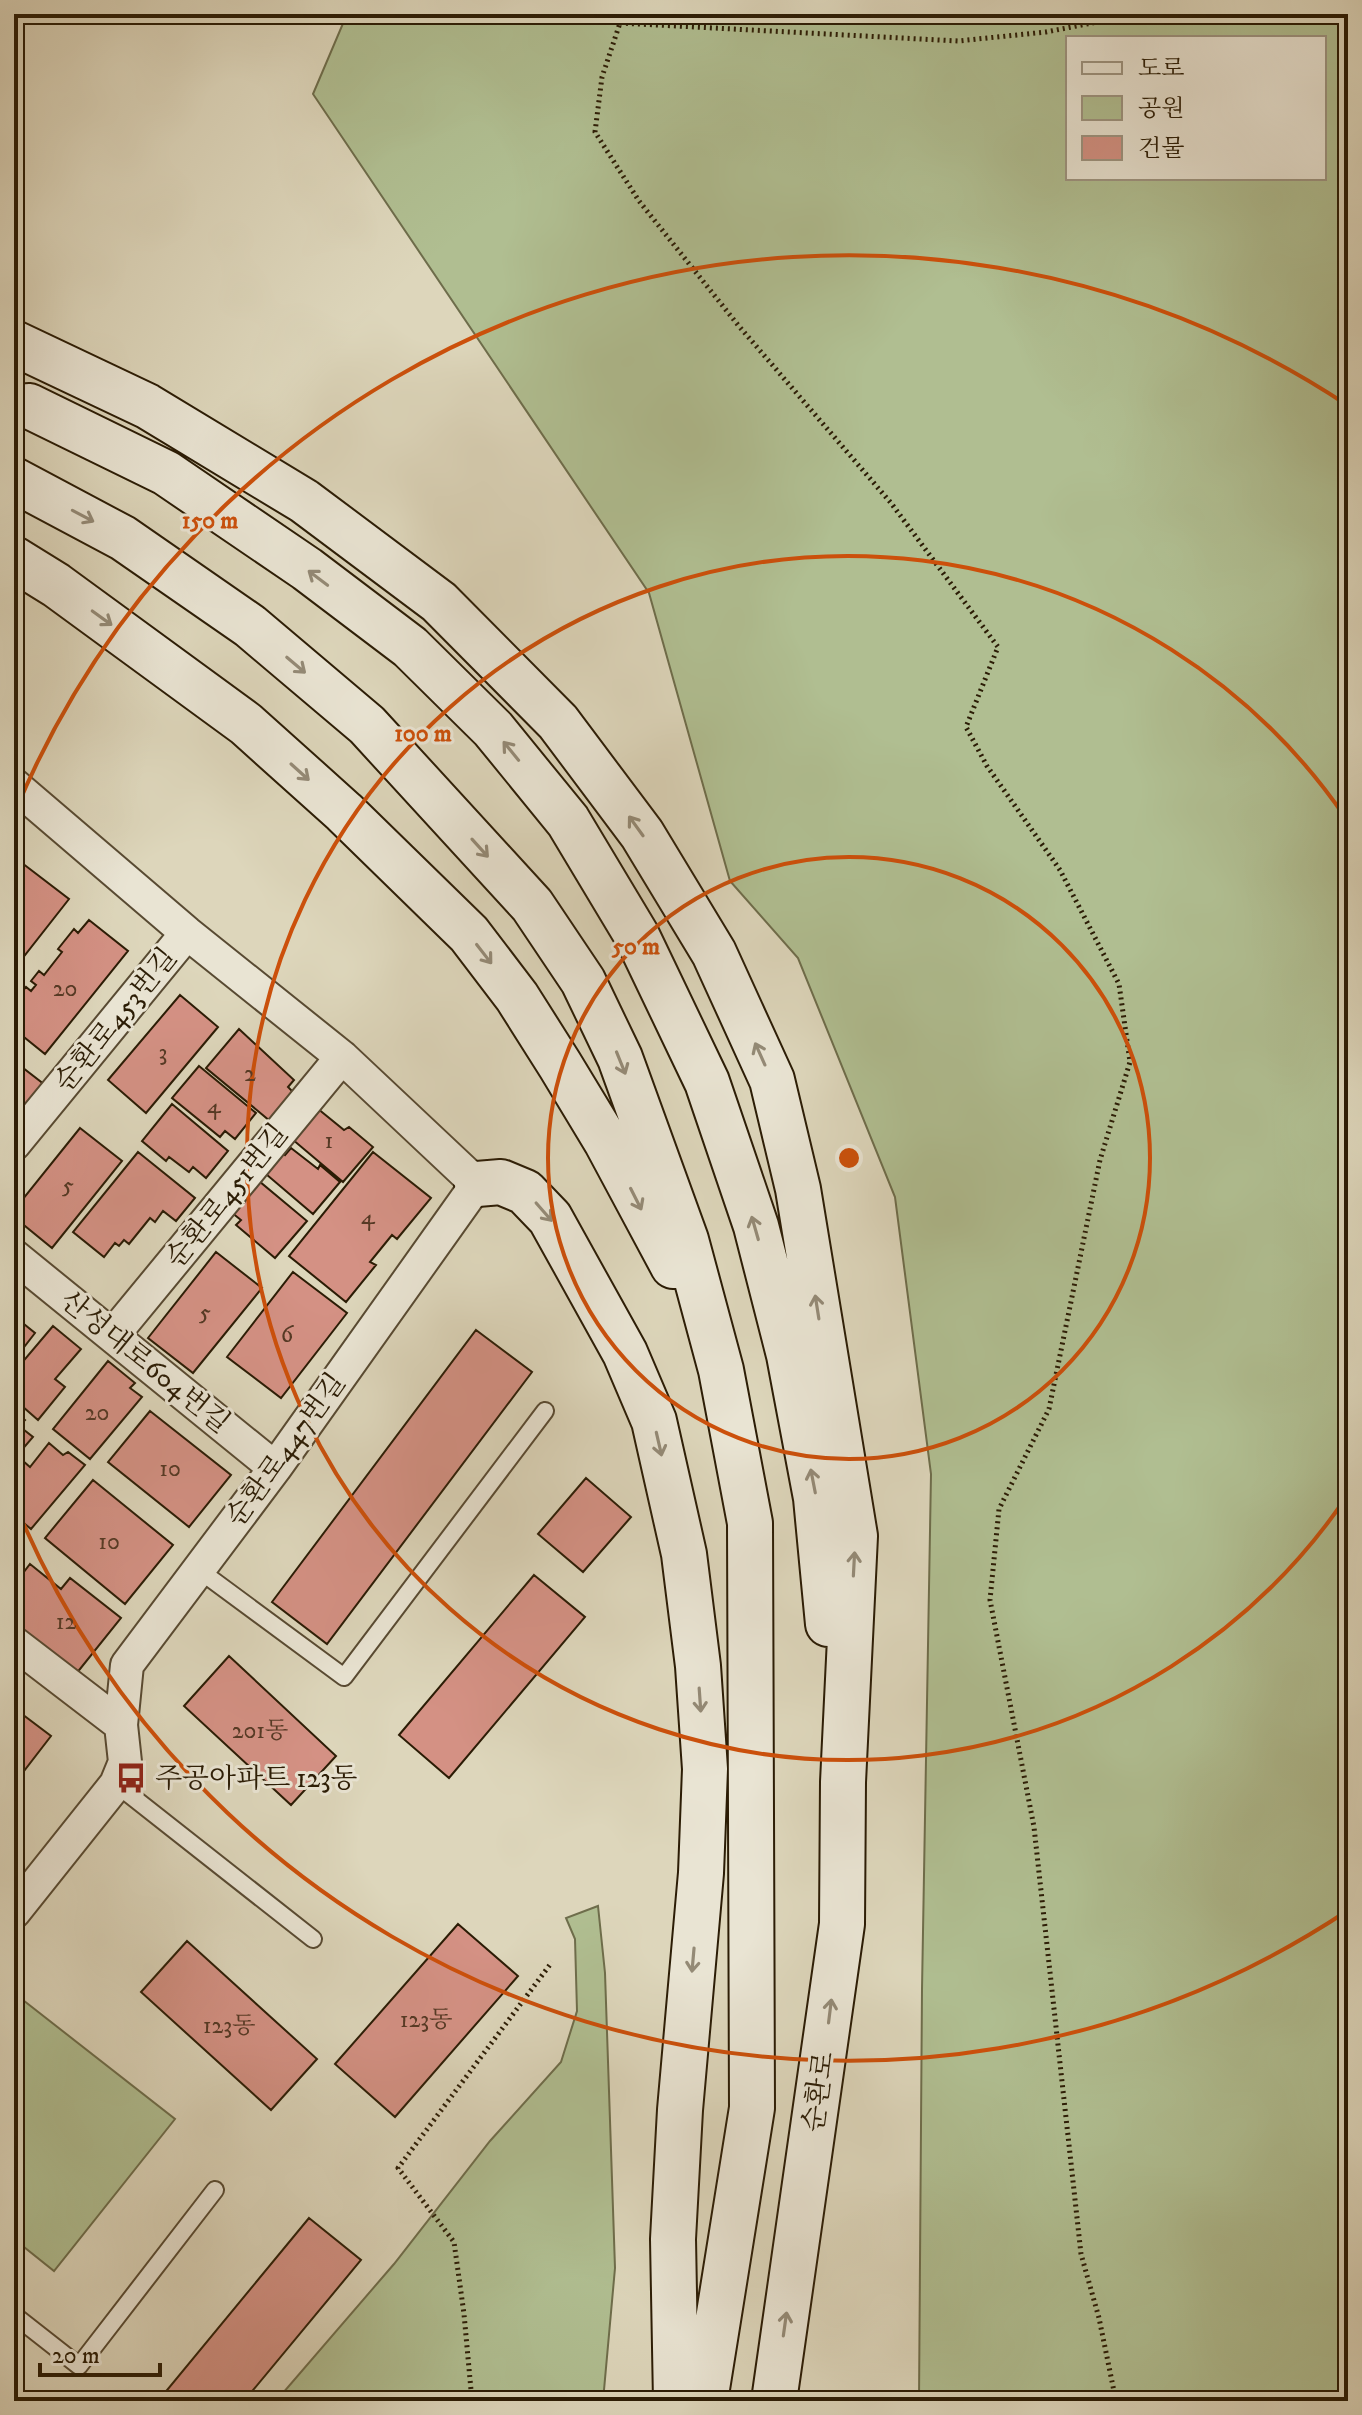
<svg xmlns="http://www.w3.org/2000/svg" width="1362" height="2415" viewBox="0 0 1362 2415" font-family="'IM FELL DW Pica','Noto Serif KR',serif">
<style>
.green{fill:#b0be91;stroke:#6e6d4b;stroke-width:2;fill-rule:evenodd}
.building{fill:#d49184;stroke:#2b1c05;stroke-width:2}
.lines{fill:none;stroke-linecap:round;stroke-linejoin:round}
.service-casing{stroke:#584a32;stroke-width:20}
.minor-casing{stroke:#584a32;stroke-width:36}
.secondary-casing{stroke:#2b1c05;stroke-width:48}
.path{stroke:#2b1c05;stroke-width:5;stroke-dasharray:2 4;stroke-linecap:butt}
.service{stroke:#e9e4d3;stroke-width:16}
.minor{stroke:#e9e4d3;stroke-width:32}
.secondary{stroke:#e9e4d3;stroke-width:44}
.oneway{stroke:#948a76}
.ring{fill:none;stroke:#cc500b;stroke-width:4}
.labels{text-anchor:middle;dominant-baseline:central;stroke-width:6;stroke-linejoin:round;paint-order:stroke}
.number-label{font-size:24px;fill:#553925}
.street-label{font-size:28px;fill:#2b1c05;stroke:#e9e4d3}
.poi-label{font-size:28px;fill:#2b1c05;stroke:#e9e4d3;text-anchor:start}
.centre{fill:#cc500b;stroke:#e9e4d3;stroke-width:4}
.ring-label{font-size:24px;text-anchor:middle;font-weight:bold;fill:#cc500b;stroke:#e9e4d3;stroke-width:6;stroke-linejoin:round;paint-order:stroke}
</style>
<rect width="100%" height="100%" fill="#ddd6bb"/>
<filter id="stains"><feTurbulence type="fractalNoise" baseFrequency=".0025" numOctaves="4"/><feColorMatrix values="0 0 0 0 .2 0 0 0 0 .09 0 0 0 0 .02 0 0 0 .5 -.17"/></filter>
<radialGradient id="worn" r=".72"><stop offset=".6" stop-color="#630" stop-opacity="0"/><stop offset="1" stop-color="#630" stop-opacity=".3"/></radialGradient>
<path class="green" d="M 347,14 L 1348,14 L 1348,2401 L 919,2401 L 922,1989 L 931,1474 L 895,1197 L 798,958 L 730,881 L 649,593 L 313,94 ZM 1068,38 L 1324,38 L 1324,178 L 1068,178 Z
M 598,1906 L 605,1973 L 615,2268 L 603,2401 L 276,2401 L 394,2264 L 490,2141 L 561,2062 L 577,2011 L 575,1939 L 566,1918 Z
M 14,1993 L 175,2119 L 54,2271 L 14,2239 Z"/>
<path class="building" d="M 22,863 L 69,899 L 14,969 L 14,873 Z
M 89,920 L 128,951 L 45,1054 L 14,1029 L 14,1002 L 26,987 L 31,991 L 36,985 L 31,981 L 39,971 L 44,975 L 62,952 L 58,949 L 74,929 L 78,933 Z
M 180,995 L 218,1027 L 146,1113 L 108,1080 Z
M 239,1029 L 294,1080 L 288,1087 L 294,1093 L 270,1121 L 206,1068 Z
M 14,1054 L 21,1059 L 18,1064 L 45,1085 L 22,1115 L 14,1109 Z
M 199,1066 L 256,1113 L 235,1139 L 225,1131 L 220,1137 L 172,1098 Z
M 172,1104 L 228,1151 L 206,1178 L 193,1167 L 189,1172 L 169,1157 L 166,1161 L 142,1141 Z
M 312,1104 L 344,1130 L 349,1127 L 373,1147 L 343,1182 L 286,1134 Z
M 80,1128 L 122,1161 L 52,1248 L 14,1217 L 14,1210 Z
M 291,1148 L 318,1169 L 320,1165 L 340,1182 L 313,1214 L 260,1169 L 278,1149 L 285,1155 Z
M 138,1152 L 195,1198 L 176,1221 L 163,1211 L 155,1222 L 150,1218 L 129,1244 L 124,1240 L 119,1246 L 115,1243 L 104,1257 L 73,1232 Z
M 373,1152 L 431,1198 L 397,1239 L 392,1235 L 370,1262 L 376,1265 L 346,1302 L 289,1256 Z
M 253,1176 L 307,1221 L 275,1258 L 236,1225 L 241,1220 L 226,1208 Z
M 216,1252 L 262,1288 L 193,1373 L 148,1338 Z
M 293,1272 L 347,1313 L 281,1398 L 227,1357 Z
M 14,1316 L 35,1333 L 14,1360 Z
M 53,1326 L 81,1349 L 55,1379 L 65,1387 L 38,1420 L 14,1399 L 14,1372 Z
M 476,1330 L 532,1372 L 327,1644 L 272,1602 Z
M 108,1361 L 135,1383 L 130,1388 L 142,1397 L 90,1459 L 53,1429 Z
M 14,1411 L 25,1420 L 19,1426 L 33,1437 L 14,1459 Z
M 150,1411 L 231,1475 L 189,1527 L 108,1462 Z
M 49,1443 L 63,1455 L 68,1452 L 85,1465 L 31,1529 L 14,1515 L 14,1473 L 23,1461 L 30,1467 Z
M 586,1478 L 631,1517 L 583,1572 L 538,1534 Z
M 93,1480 L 173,1545 L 125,1604 L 45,1538 Z
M 30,1564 L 61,1589 L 70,1578 L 121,1618 L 76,1674 L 14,1625 L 14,1585 Z
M 534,1575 L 585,1617 L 449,1778 L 399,1735 Z
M 229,1656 L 336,1756 L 291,1805 L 184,1706 Z
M 14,1708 L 51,1736 L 14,1784 Z
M 458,1924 L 518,1976 L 395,2117 L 335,2064 Z
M 187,1941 L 317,2059 L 271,2110 L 141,1992 Z
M 309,2218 L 361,2260 L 244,2401 L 158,2401 Z"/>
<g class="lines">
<g class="service-casing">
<path id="service" d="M 199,1570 L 344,1677 L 545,1411
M 116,1784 L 313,1939
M 14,2315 L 79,2366 L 215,2190"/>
</g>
<g class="minor-casing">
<path id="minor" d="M 14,785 L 187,933 L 342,1057 L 477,1184 L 275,1468 L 127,1665 L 121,1725 L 125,1762 L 116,1784 L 14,1912
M 14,1144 L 187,933
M 14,1256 L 275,1468
M 113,1335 L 342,1057
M 14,1643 L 121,1725"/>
</g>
<g class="secondary-casing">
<path id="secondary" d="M 14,343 L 147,406 L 304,501 L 439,602 L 558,722 L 642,834 L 714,953 L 772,1080 L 798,1189 L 855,1536 L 843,1782 L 842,1924 L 774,2401
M 29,406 L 166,473 L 307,569 L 410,647 L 493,729 L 568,821 L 637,936 L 707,1082 L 756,1226 L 789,1355 L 816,1498 L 828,1624
M 14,480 L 123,538 L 250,626 L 367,725 L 532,905 L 583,981 L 620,1058 L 686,1240 L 721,1370 L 750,1523 L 752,2108 L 705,2401
M 14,559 L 56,585 L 246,724 L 344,812 L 469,934 L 517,997 L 560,1065 L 606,1141 L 673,1266
M 477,1184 L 501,1182 L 525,1192 L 550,1218 L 625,1353 L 654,1421 L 684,1554 L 698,1666 L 705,1769 L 701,1873 L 680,2110 L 673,2239 L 676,2401"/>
</g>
<path class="path" d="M 617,14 L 620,23 L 602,77 L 595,132 L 639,201 L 738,325 L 891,503 L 998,647 L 966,727 L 987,766 L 1060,870 L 1119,984 L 1130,1062 L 1100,1160 L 1049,1409 L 999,1509 L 990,1600 L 1034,1827 L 1081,2254 L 1099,2318 L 1116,2401
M 620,23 L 958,41 L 1046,32 L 1138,14
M 472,2401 L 464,2314 L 454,2242 L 398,2168 L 552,1962"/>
<use href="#service" class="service"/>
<use href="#minor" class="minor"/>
<use href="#secondary" class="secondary"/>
</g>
<defs><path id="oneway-shaft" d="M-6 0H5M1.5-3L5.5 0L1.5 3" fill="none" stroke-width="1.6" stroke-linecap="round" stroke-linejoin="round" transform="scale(2)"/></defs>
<g class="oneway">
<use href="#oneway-shaft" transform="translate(83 516) rotate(28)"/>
<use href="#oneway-shaft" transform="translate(318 578) rotate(-143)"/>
<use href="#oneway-shaft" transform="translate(102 618) rotate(36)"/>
<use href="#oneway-shaft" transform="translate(296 665) rotate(40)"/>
<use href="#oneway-shaft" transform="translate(511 751) rotate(-129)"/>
<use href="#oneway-shaft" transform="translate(300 772) rotate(42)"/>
<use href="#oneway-shaft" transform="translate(636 826) rotate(-126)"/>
<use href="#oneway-shaft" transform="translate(480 848) rotate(48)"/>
<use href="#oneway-shaft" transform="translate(484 954) rotate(52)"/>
<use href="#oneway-shaft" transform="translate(760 1054) rotate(-114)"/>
<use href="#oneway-shaft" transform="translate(621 1063) rotate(68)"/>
<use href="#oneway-shaft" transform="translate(636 1199) rotate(63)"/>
<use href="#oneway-shaft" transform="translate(544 1212) rotate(49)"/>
<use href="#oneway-shaft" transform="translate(755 1228) rotate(-106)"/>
<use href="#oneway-shaft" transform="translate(817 1307) rotate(-99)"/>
<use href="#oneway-shaft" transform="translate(659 1444) rotate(77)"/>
<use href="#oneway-shaft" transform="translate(813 1481) rotate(-101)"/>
<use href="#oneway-shaft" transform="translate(854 1564) rotate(-87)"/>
<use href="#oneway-shaft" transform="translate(700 1700) rotate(86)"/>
<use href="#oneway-shaft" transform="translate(693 1960) rotate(95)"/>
<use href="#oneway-shaft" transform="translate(830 2011) rotate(-83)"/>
<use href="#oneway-shaft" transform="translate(785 2324) rotate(-82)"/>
</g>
<g class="ring">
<circle cx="849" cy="1158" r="301"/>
<path d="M1345 1499A602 602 0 1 1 1345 817"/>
<path d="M1347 1911A903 903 0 0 1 15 1504M15 812A903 903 0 0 1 1347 405"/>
</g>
<defs>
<g id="bus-bare" transform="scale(2.4)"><path d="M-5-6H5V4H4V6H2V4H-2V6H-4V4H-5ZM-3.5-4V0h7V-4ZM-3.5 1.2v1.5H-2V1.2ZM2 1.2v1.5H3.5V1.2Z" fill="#8f2418" stroke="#e9e4d3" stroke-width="2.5" paint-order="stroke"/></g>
</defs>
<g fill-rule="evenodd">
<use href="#bus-bare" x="131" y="1778"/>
</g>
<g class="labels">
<g class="number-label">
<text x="65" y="989">20</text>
<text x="163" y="1053">3</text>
<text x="250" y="1074">2</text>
<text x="214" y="1106">4</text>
<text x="329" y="1141">1</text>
<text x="68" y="1186">5</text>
<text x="368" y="1217">4</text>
<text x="205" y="1313">5</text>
<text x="287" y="1335">6</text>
<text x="97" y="1413">20</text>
<text x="170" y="1469">10</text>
<text x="109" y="1542">10</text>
<text x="66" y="1622">12</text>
<text x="260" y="1731">201동</text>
<text x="426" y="2020">123동</text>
<text x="229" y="2026">123동</text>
</g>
<g class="street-label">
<text transform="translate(116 1020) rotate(-51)">순환로453번길</text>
<text transform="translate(227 1196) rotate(-51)">순환로451번길</text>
<text transform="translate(145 1362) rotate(39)">산성대로604번길</text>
<text transform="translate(286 1450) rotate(-54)">순환로447번길</text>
<text transform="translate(819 2092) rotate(-82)">순환로</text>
</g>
<g class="poi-label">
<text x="155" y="1778">주공아파트 123동</text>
</g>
</g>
<circle cx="849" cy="1158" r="12" class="centre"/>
<g class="ring-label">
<text x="210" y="528">150 m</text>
<text x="423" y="741">100 m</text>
<text x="636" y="954">50 m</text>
</g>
<rect width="1362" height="2415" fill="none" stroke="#ddd6bb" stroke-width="48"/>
<rect x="16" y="16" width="1330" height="2383" fill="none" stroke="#2b1c05" stroke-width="4"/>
<rect x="24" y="24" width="1314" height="2367" fill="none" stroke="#2b1c05" stroke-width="2"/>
<rect x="1066" y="36" width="260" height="144" fill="#e9e4d3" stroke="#9d9481" stroke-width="2"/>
<rect x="1082" y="62" width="40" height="12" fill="#e9e4d3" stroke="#9d9481" stroke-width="2"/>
<text x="1138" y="76" font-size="24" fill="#2b1c05">도로</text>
<rect x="1082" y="96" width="40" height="24" fill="#b0be91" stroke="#9d9481" stroke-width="2"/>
<text x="1138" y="116" font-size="24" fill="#2b1c05">공원</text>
<rect x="1082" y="136" width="40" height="24" fill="#d49184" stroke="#9d9481" stroke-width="2"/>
<text x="1138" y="156" font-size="24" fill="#2b1c05">건물</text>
<path d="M40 2363v12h120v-12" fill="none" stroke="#2b1c05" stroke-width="4"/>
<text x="52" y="2363" font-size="24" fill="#2b1c05" stroke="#e9e4d3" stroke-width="6" paint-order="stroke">20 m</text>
<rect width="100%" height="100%" filter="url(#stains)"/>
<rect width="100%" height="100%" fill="url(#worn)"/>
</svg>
